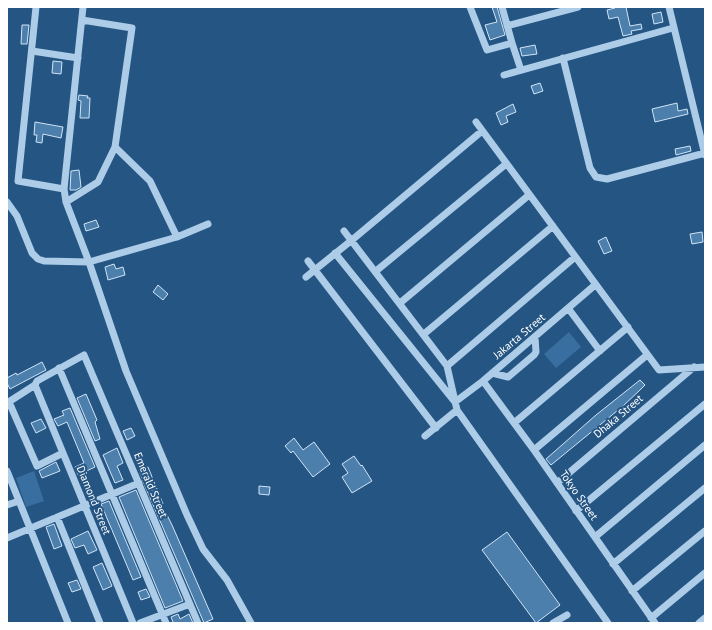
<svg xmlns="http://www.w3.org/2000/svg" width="712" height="630" viewBox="0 0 712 630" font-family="'PT Sans',sans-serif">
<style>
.green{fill:#396fa0}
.building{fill:#4c7fab;stroke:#d0e4f6}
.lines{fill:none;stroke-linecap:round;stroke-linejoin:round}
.minor{stroke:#adcce8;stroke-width:7}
.labels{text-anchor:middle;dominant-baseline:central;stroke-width:4;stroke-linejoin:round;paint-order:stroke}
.street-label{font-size:11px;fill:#fff;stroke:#245583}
</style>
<rect width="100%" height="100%" fill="#245583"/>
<path class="green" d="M 569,332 L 581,347 L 556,368 L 544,354 Z
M 34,471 L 44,501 L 26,507 L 16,478 Z"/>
<path class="building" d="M 492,7 L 497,7 L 505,35 L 490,40 L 485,25 L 497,22 Z
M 615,7 L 626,7 L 630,26 L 641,24 L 642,29 L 631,31 L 632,34 L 623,36 L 618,17 L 609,19 L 607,10 L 615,8 Z
M 661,12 L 663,22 L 654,24 L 652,14 Z
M 22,25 L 29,25 L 27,44 L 21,44 Z
M 535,45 L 537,54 L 522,56 L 520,48 Z
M 53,61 L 62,62 L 61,74 L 52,73 Z
M 540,83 L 543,91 L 534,94 L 531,86 Z
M 79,95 L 88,96 L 87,98 L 90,98 L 89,118 L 80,118 L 81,101 L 78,100 Z
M 677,103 L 678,111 L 687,109 L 688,114 L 655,122 L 652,109 Z
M 513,104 L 516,112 L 506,116 L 508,122 L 501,125 L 496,113 Z
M 35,122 L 63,127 L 61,138 L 43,134 L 42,143 L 36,142 L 37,135 L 34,135 Z
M 690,146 L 691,151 L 676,155 L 675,149 Z
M 79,170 L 81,187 L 76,190 L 70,190 L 71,171 Z
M 96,220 L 99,227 L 86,231 L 84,224 Z
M 702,232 L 703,242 L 692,244 L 690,234 Z
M 606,237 L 612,251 L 604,254 L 598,241 Z
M 114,264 L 116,269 L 123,267 L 125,275 L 108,280 L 105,267 Z
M 158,285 L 168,294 L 163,300 L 153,292 Z
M 42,362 L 46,370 L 10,389 L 7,383 L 7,378 L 16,373 L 17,375 Z
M 640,380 L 645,385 L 640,390 L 623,406 L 551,465 L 546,459 L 596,415 Z
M 86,394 L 97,420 L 95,422 L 100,439 L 95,441 L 77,398 Z
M 70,408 L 95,467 L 78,475 L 75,467 L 84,463 L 67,422 L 58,426 L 54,419 L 64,415 L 62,411 Z
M 41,419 L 46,428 L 36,433 L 31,423 Z
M 131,428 L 135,436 L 127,440 L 123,431 Z
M 294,438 L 303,450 L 314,442 L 330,464 L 313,477 L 293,451 L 291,453 L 285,446 Z
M 117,448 L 123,463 L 117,466 L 123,480 L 115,483 L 103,455 Z
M 354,456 L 361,466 L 362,465 L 372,481 L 352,493 L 342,477 L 348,473 L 342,464 Z
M 56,462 L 60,471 L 42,478 L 39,471 Z
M 148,467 L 163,504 L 160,505 L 165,517 L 167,515 L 172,525 L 213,619 L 204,623 L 145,486 L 139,470 Z
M 259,486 L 270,487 L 269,495 L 259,494 Z
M 136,490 L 183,601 L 165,608 L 119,497 Z
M 109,501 L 141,577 L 133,580 L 101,504 Z
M 54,524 L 62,546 L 54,549 L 46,527 Z
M 88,531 L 97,550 L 88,554 L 84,545 L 75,548 L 71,539 Z
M 507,532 L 560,605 L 536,623 L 482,550 Z
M 102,563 L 112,586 L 103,590 L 93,567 Z
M 77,580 L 81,589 L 72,592 L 68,583 Z
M 146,589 L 150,597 L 141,600 L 138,592 Z
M 178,614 L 180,619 L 189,614 L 193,623 L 171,623 L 173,622 L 171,617 Z"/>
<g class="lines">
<path class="minor" d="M 36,7 L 18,181 L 64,189 L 66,202 L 89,262 L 126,371 L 187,515 L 203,549 L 227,580 L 251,623
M 470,7 L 487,50 L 512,43 L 502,7
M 669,7 L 705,155
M 507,26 L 578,7
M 512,43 L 521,70
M 32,51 L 78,58
M 563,58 L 590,168 L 596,177 L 607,179 L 705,153
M 504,75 L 673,28
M 476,122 L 659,370 L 705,367
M 64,189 L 83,7
M 7,202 L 17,216 L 32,253 L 38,259 L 44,261 L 89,262 L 177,237 L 150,181 L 115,147
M 66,202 L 98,182 L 115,147 L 132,28 L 82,20
M 344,231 L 447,366 L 457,410 L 608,623
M 177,237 L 208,224
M 335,253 L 455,402 L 483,381 L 595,285
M 308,261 L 436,428
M 376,271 L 506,164
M 306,277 L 352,240 L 482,131
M 400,303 L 529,195
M 568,308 L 600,351
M 424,334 L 553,226
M 447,366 L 575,257
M 59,368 L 166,623
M 492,373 L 508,377 L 534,355 L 536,352 L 535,337
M 483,381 L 534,450 L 655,623
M 35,385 L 133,623
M 9,402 L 37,466 L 63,453
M 7,403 L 35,385 L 37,381 L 84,355 L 198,623
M 514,423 L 628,327
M 425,436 L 457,410
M 534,450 L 647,355
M 7,471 L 68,623
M 557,483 L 694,367
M 7,505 L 19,501
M 576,511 L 705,404
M 57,517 L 100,623
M 595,537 L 705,445
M 7,538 L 139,483
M 613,564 L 705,488
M 632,591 L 705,531
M 651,618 L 705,573
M 140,623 L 190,604
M 553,623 L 567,615
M 699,623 L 705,618"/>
</g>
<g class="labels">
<g class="street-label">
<text transform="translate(519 336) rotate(-40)">Jakarta Street</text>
<text transform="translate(618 416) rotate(-40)">Dhaka Street</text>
<text transform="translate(151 485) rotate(67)">Emerald Street</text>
<text transform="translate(579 495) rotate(55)">Tokyo Street</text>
<text transform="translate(94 500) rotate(68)">Diamond Street</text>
</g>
</g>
<rect width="712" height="630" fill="none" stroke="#ffffff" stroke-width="16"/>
</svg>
